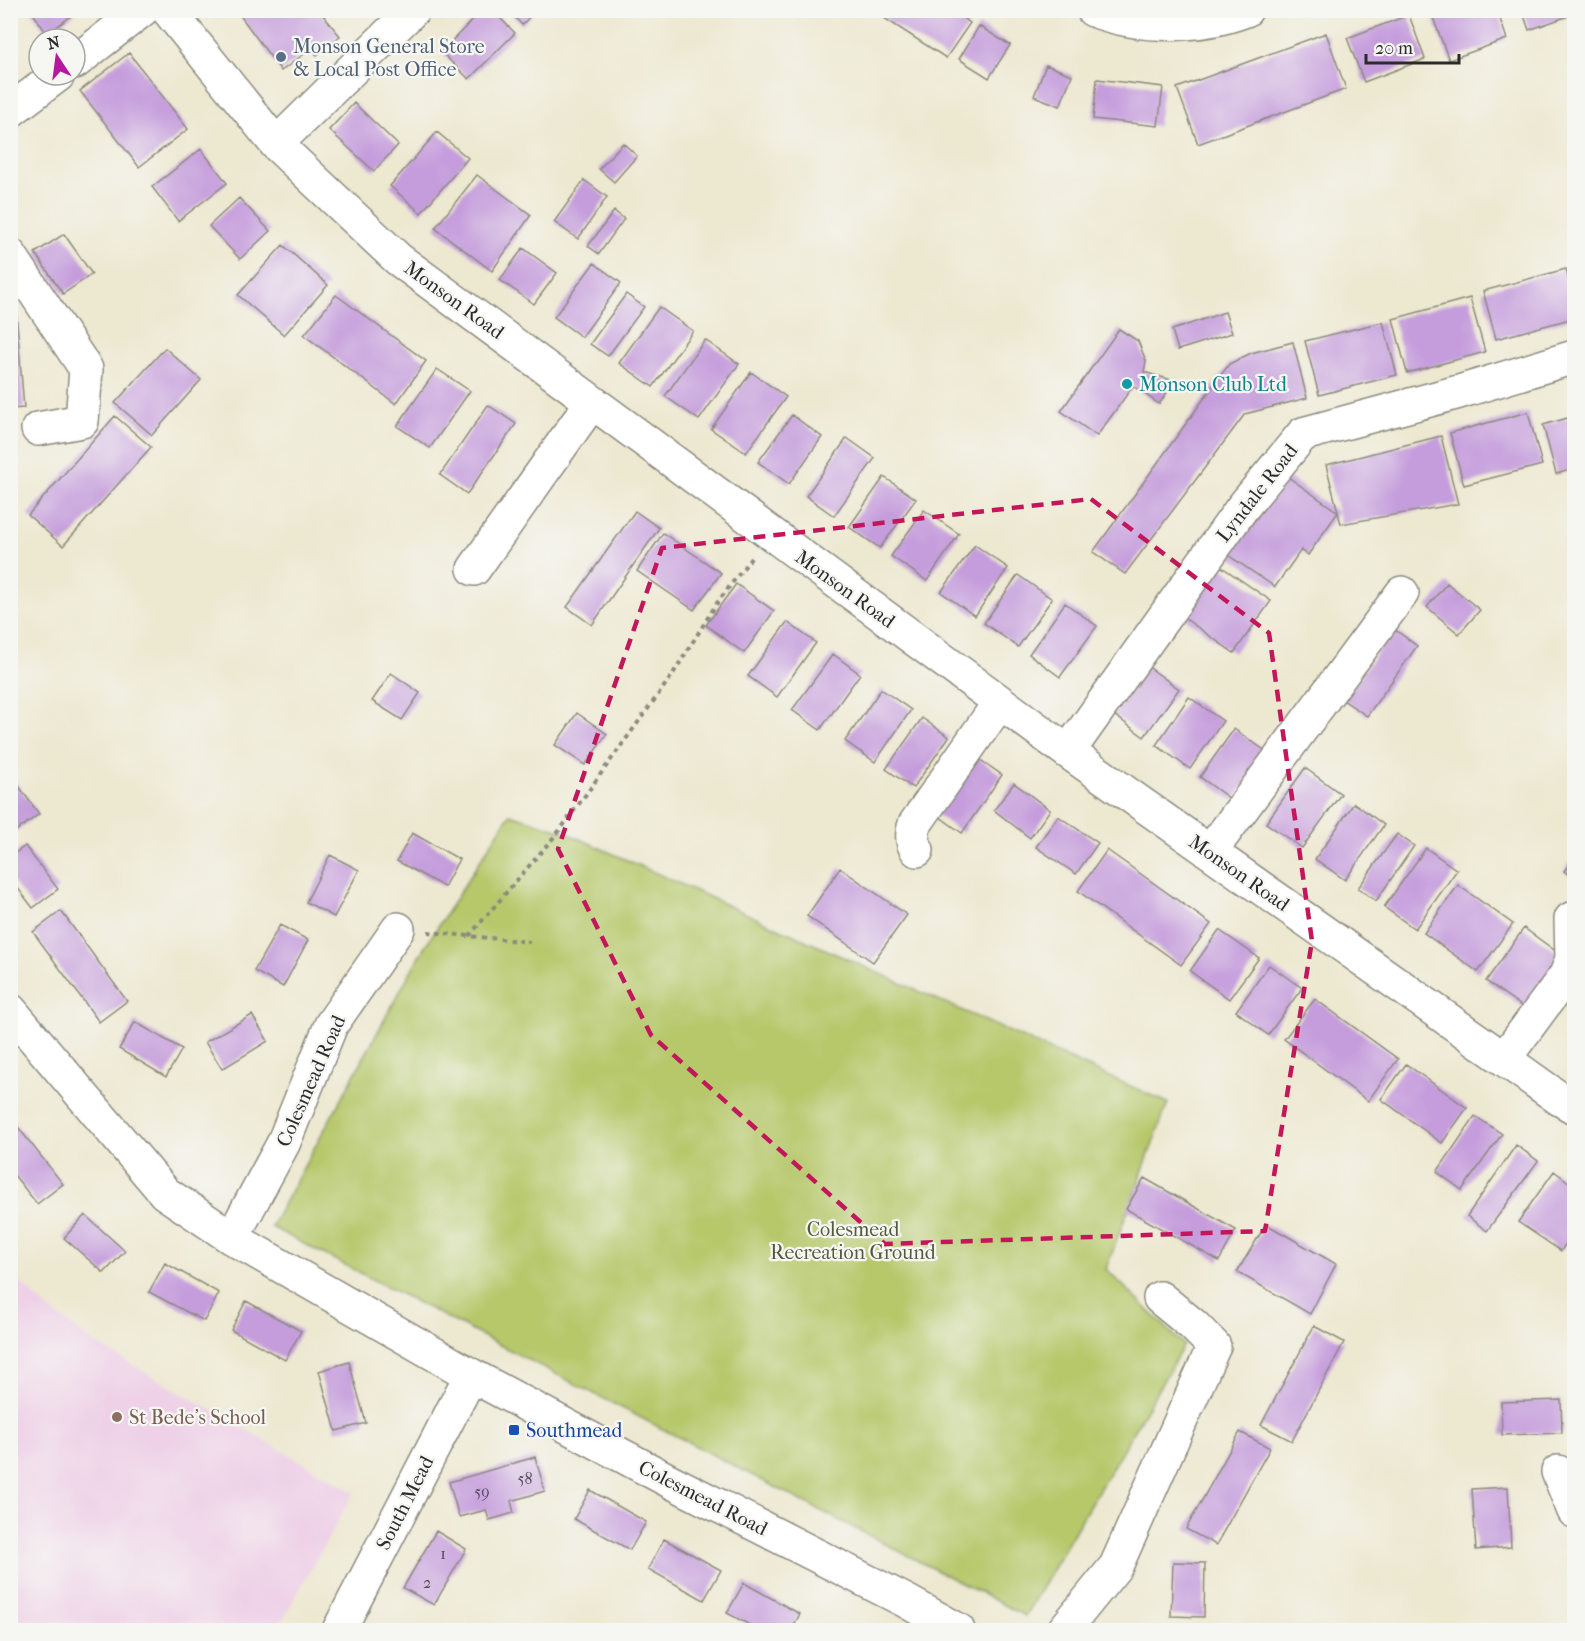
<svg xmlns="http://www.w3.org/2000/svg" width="1585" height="1641" viewBox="0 0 1585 1641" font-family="'IM FELL French Canon',serif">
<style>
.built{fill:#eed0e7}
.green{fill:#b6c86b;stroke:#707a4b;stroke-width:1.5}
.building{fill:#c59ddc}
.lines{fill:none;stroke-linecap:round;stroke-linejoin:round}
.minor-casing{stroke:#8c8a7e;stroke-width:36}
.path{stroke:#8c8a7e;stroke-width:4;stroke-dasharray:4.5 4.5;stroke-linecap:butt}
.minor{stroke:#fff;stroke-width:33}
.marked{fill:none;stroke:#c2185b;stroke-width:4.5;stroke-dasharray:12 8;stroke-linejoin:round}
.service-dot{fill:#5c6f8a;stroke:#f6f6f2;stroke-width:2}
.culture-dot{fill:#0f9aa8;stroke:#f6f6f2;stroke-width:2}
.education-dot{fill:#8d6e63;stroke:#f6f6f2;stroke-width:2}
.transit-dot{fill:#1a4fb4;stroke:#f6f6f2;stroke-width:2}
.labels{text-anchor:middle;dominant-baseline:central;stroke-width:4.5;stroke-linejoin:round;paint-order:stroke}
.number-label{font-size:16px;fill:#524857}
.service-label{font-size:20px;fill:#4e5e75;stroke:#f6f6f2;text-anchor:start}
.street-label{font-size:20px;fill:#2b2b2b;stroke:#f6f6f2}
.culture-label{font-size:20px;fill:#0d838f;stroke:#f6f6f2;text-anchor:start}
.park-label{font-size:20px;fill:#555a3e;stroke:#f6f6f2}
.education-label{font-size:20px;fill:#785e54;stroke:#f6f6f2;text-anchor:start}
.transit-label{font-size:20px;fill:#164399;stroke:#f6f6f2;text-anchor:start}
</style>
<rect width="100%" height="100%" fill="#f6f6f2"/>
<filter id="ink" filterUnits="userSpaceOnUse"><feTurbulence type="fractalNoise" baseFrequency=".0167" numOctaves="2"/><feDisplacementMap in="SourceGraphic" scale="12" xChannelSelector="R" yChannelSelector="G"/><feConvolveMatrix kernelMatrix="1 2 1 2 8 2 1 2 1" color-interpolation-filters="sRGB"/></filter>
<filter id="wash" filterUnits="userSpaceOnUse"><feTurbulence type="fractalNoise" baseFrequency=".008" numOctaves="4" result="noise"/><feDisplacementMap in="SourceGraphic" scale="24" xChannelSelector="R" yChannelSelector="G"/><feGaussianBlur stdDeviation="1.35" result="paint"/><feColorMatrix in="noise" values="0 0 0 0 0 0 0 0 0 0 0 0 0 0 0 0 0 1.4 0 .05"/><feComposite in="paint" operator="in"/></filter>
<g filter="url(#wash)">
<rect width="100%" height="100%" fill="#ede8d0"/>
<path class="built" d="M 10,1273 L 50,1310 L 93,1342 L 354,1492 L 277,1630 L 11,1630 Z"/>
<path class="green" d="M 510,814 L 560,830 L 1168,1103 L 1106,1269 L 1184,1345 L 1025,1616 L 271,1227 L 421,953 Z"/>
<g id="blocks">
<path class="building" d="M 31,10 L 79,10 L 47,34 Z
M 236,10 L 319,10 L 340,36 L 317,55 L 311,49 L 281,71 Z
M 482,10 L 492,10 L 515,33 L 469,79 L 441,52 Z
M 508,10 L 536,10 L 522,25 Z
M 888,10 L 951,10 L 970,23 L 946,58 L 884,18 Z
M 1430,10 L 1497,10 L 1507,39 L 1449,60 Z
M 1522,10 L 1574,10 L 1574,14 L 1529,30 Z
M 1409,15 L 1425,59 L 1364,82 L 1347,38 Z
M 979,26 L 1010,45 L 989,78 L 959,59 Z
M 1326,33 L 1346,89 L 1198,144 L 1177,88 Z
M 129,53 L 188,129 L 139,167 L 80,91 Z
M 1046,65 L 1072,75 L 1060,106 L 1034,96 Z
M 1097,79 L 1163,87 L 1158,126 L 1093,119 Z
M 354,103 L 398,145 L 374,171 L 329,130 Z
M 437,132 L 468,158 L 421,213 L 390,186 Z
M 623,143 L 637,156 L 614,182 L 599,169 Z
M 201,149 L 227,183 L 178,221 L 152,187 Z
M 477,175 L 531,215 L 492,271 L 435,228 Z
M 584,180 L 607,197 L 578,239 L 554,222 Z
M 239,198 L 270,231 L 240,259 L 209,226 Z
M 614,211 L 624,219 L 599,254 L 588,246 Z
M 64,234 L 92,274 L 63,294 L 35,253 Z
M 283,245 L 328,285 L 284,335 L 238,295 Z
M 523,248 L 557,273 L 534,304 L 500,280 Z
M 594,263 L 621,283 L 582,337 L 554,317 Z
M 1566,269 L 1574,301 L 1574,318 L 1496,339 L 1483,291 Z
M 626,294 L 644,307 L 608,356 L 590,344 Z
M 336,295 L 426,361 L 396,404 L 304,335 Z
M 15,298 L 24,408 L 10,409 L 10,299 Z
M 1470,298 L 1485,352 L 1407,373 L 1393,319 Z
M 659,307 L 693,331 L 653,387 L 619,363 Z
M 1225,312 L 1232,333 L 1178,350 L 1172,330 Z
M 1383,322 L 1397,375 L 1319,395 L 1305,341 Z
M 1119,329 L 1138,341 L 1146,361 L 1144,372 L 1175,381 L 1159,404 L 1133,386 L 1097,436 L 1061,411 Z
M 705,340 L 739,364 L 699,420 L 665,396 Z
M 1293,342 L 1307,398 L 1245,414 L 1125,574 L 1093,552 L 1229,364 L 1251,353 Z
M 165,348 L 201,380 L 152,435 L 115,403 Z
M 437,369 L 470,391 L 430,448 L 397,426 Z
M 751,372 L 786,397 L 746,453 L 711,429 Z
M 488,405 L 516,424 L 467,494 L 440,475 Z
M 1528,412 L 1542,465 L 1464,485 L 1450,433 Z
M 792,415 L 822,437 L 789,484 L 758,462 Z
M 115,416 L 151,447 L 63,546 L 28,515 Z
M 1574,416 L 1574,469 L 1556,474 L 1543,425 Z
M 1441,436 L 1458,504 L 1341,524 L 1338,512 L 1308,555 L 1301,550 L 1275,587 L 1228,555 L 1288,477 L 1338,512 L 1326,465 Z
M 847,438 L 875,458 L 834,516 L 806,496 Z
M 884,477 L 916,499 L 880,548 L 849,527 Z
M 924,510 L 959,534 L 927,581 L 891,556 Z
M 635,511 L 659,528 L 592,625 L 567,607 Z
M 663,533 L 721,573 L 694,610 L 637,571 Z
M 975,545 L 1008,568 L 975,616 L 941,592 Z
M 1219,565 L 1271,601 L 1234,653 L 1183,617 Z
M 1018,575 L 1052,599 L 1018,647 L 984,623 Z
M 1447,583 L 1480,610 L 1459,634 L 1427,607 Z
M 736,584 L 774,611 L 744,653 L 706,625 Z
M 1065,603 L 1097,626 L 1060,677 L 1029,654 Z
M 787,622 L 816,643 L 777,697 L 748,676 Z
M 1394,629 L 1417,646 L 1367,716 L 1343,700 Z
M 833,654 L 860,674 L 820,730 L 792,710 Z
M 1147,666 L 1179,689 L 1144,737 L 1113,714 Z
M 391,673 L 420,693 L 402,720 L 372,701 Z
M 881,689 L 911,710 L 875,762 L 845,741 Z
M 1189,697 L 1223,721 L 1190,769 L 1156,745 Z
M 577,713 L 607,734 L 585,765 L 555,745 Z
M 922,718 L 949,737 L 913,788 L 886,769 Z
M 1234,729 L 1267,752 L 1233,801 L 1200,777 Z
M 972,754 L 1002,775 L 962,833 L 932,811 Z
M 1305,768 L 1341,794 L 1302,848 L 1266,823 Z
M 10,774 L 39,814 L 12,834 L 10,831 Z
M 1014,783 L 1050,810 L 1030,838 L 994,810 Z
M 1354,803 L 1384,825 L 1345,880 L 1315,859 Z
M 1058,816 L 1098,843 L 1076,874 L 1036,847 Z
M 412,833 L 459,859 L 444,887 L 397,861 Z
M 1397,834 L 1414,846 L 1376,901 L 1358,888 Z
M 25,846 L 58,889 L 33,908 L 10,878 L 10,857 Z
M 1426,848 L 1457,870 L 1415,929 L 1384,907 Z
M 1107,850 L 1211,924 L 1181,965 L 1078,891 Z
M 330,855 L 359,870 L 334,917 L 306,902 Z
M 1574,857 L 1574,879 L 1564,871 Z
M 840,868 L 907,915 L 873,962 L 807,916 Z
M 1458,885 L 1513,924 L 1478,972 L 1424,933 Z
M 61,911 L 127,1001 L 99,1022 L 33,932 Z
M 280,925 L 308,940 L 283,987 L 254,971 Z
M 1524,928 L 1565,958 L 1527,1010 L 1486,981 Z
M 1219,930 L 1259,958 L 1229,999 L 1190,971 Z
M 1269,965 L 1302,988 L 1268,1035 L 1236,1011 Z
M 1315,999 L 1398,1059 L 1368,1101 L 1284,1039 Z
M 252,1015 L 268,1041 L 222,1069 L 205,1042 Z
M 135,1022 L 182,1049 L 166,1077 L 119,1049 Z
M 1406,1064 L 1467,1108 L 1442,1143 L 1381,1099 Z
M 1475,1116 L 1502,1134 L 1462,1190 L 1437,1172 Z
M 10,1117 L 63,1184 L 37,1204 L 10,1170 Z
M 1516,1145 L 1538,1161 L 1487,1231 L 1467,1216 Z
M 1554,1171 L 1574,1186 L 1574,1231 L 1561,1251 L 1518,1222 Z
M 1144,1178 L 1236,1230 L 1219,1261 L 1126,1209 Z
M 85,1215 L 125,1251 L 104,1273 L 64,1238 Z
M 1266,1224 L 1336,1264 L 1310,1314 L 1237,1272 Z
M 165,1263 L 219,1293 L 204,1321 L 149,1292 Z
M 246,1301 L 301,1331 L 285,1360 L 231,1330 Z
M 1314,1326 L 1344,1342 L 1292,1441 L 1261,1425 Z
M 349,1362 L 366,1423 L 336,1431 L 319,1371 Z
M 1561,1400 L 1562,1433 L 1502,1435 L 1501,1402 Z
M 1240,1432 L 1270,1448 L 1216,1545 L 1186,1529 Z
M 535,1457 L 545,1491 L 511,1501 L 514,1513 L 489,1520 L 486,1510 L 459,1517 L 449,1482 Z
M 1508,1487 L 1511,1547 L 1476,1550 L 1472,1489 Z
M 590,1490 L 646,1522 L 630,1550 L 574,1519 Z
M 436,1531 L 466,1549 L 434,1605 L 403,1588 Z
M 664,1539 L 721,1570 L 704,1600 L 648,1569 Z
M 1173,1562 L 1205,1563 L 1204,1617 L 1171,1616 Z
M 744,1583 L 800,1614 L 791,1630 L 759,1630 L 727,1613 Z"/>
</g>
</g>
<g filter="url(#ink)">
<use href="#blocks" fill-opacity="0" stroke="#8c8a7e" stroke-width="1.5"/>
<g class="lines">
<g class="minor-casing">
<path id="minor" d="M 168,10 L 276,144 L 398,259 L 1068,752 L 1504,1059 L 1560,1099 L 1574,1107
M 1093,10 C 1140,28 1200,28 1246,10
M 75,62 L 142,10
M 10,111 L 58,75
M 276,144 L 413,10
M 10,255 L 86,369 L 82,421 L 38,429
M 474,569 L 592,402
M 1068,752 L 1242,508 L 1303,434 L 1459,392 L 1574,357
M 917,850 C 911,842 912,833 915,824 L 1000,702
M 1210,852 L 1402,593
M 10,1010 L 165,1193 L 232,1238 L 471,1375 L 668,1480 L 906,1601 L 958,1630
M 1504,1059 L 1566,975 L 1572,959 L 1571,919
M 232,1238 L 283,1144 L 331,1025 L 398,929
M 1558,1472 L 1574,1511
M 339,1630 L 471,1375
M 1064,1630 L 1116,1566 L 1214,1346 L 1193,1325 L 1160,1298"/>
</g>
<path class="path" d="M 428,932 L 530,942
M 469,936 L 560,830 L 671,677 L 717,603 L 751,558"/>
<use href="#minor" class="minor"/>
</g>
</g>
<path class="marked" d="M 1091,499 L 1269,633 L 1312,941 L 1265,1231 L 885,1244 L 651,1035 L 558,849 L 662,548 Z"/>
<circle class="service-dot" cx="281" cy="57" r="6"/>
<circle class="culture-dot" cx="1127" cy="384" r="6"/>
<circle class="education-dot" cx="117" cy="1417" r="6"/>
<rect class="transit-dot" x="508" y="1424" width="12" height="12" rx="3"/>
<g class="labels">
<g class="number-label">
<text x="525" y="1478">58</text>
<text x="482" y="1491">59</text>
<text x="443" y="1553">1</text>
<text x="427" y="1582">2</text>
</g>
<g class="service-label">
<text x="293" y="46">Monson General Store<tspan x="293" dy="23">&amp; Local Post Office</tspan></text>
</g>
<g class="street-label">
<text transform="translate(454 300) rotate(36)">Monson Road</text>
<text transform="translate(1257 493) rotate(-52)">Lyndale Road</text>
<text transform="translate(845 589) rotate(36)">Monson Road</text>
<text transform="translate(1239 873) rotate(35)">Monson Road</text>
<text transform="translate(311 1081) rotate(-66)">Colesmead Road</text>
<text transform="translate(703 1498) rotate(27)">Colesmead Road</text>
<text transform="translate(405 1503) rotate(-63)">South Mead</text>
</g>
<g class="culture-label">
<text x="1139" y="384">Monson Club Ltd</text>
</g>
<g class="park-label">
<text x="853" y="1229">Colesmead<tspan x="853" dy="23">Recreation Ground</tspan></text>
</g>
<g class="education-label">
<text x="129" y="1417">St Bede's School</text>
</g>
<g class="transit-label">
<text x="526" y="1430">Southmead</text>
</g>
</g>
<rect width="1585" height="1641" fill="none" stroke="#f6f6f2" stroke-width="36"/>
<g transform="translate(57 57) rotate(347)"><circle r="28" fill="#f6f6f2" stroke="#a5a5a2" stroke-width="1.5"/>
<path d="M0-4.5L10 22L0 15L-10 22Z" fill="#b5179e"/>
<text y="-9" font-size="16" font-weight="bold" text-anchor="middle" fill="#2b2b2b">N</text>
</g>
<path d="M1366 54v9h93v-9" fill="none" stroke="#2b2b2b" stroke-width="3"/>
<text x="1375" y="54" font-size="18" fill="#2b2b2b" stroke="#f6f6f2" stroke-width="4.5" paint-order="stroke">20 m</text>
</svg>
